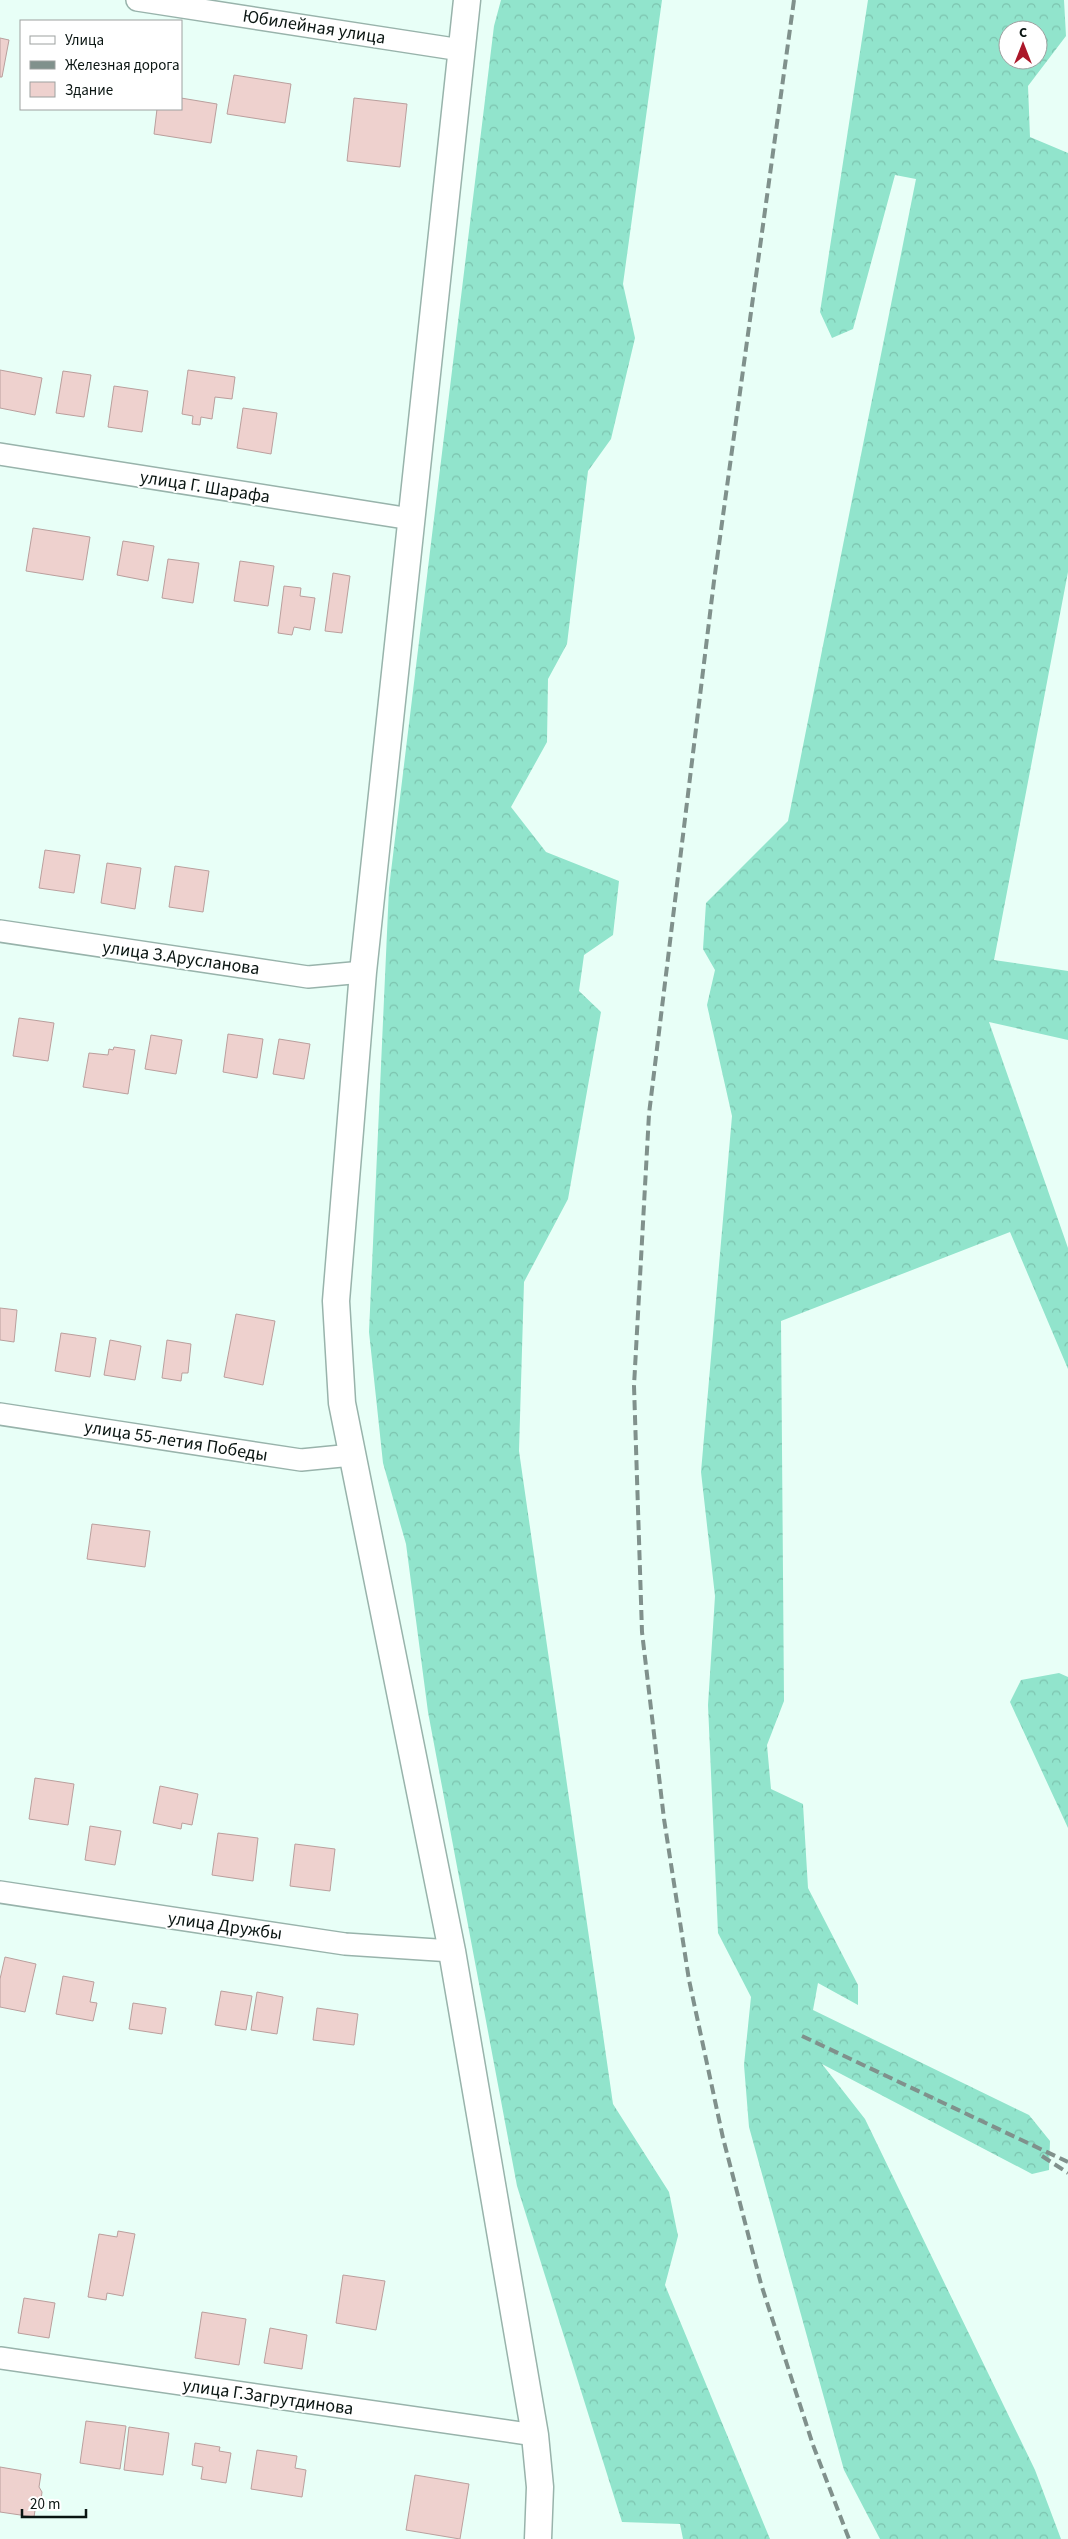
<svg xmlns="http://www.w3.org/2000/svg" width="1068" height="2539" viewBox="0 0 1068 2539" font-family="'Source Sans 3',sans-serif">
<style>
.forest{fill:url(#forest-crowns);fill-rule:evenodd}
.building{fill:#eed1ce;stroke:#ba9f9d}
.lines{fill:none;stroke-linecap:round;stroke-linejoin:round}
.minor-casing{stroke:#98b3ab;stroke-width:24}
.tertiary-casing{stroke:#98b3ab;stroke-width:29}
.minor{stroke:#fff;stroke-width:21}
.tertiary{stroke:#fff;stroke-width:26}
.rail{stroke:#80918c;stroke-width:4;stroke-dasharray:10 5;stroke-linecap:butt}
.labels{text-anchor:middle;dominant-baseline:central;stroke-width:4;stroke-linejoin:round;paint-order:stroke}
.street-label{font-size:18px;fill:#0a1512;stroke:#fff}
</style>
<defs>
<pattern id="forest-crowns" width="20" height="18" patternUnits="userSpaceOnUse" patternTransform="scale(1.25)"><rect width="20" height="18" fill="#91e4cc"/><path d="M2 6a3 3 0 1 1 6 0M12 15a3 3 0 1 1 6 0" fill="none" stroke="#7cc3ae"/></pattern>
</defs>
<rect width="100%" height="100%" fill="#e8fff7"/>
<path class="forest" d="M 501,0 L 662,0 L 623,284 L 635,338 L 611,439 L 588,471 L 567,644 L 548,679 L 547,742 L 511,807 L 546,852 L 619,881 L 613,935 L 584,955 L 579,991 L 601,1012 L 568,1199 L 524,1282 L 519,1451 L 613,2104 L 669,2192 L 678,2236 L 665,2285 L 770,2539 L 683,2539 L 680,2524 L 622,2522 L 517,2186 L 428,1712 L 406,1544 L 383,1463 L 369,1332 L 389,888 L 494,26 Z
M 868,0 L 1064,0 L 1066,36 L 1028,86 L 1030,137 L 1068,153 L 1068,572 L 994,960 L 1068,971 L 1068,1040 L 989,1022 L 1068,1248 L 1068,1369 L 1010,1232 L 781,1321 L 784,1701 L 767,1745 L 771,1789 L 803,1804 L 808,1888 L 858,1985 L 858,2005 L 818,1983 L 813,2010 L 1029,2115 L 1050,2141 L 1049,2170 L 1032,2174 L 822,2064 L 865,2119 L 1035,2470 L 1061,2539 L 880,2539 L 844,2470 L 749,2127 L 744,2065 L 751,1997 L 718,1933 L 708,1705 L 715,1596 L 701,1472 L 732,1116 L 707,1005 L 715,970 L 703,949 L 706,903 L 788,821 L 916,179 L 895,175 L 853,329 L 832,338 L 820,312 ZM 1008,30 L 1038,30 L 1038,60 L 1008,60 Z
M 1059,1673 L 1068,1677 L 1068,1828 L 1010,1702 L 1021,1680 Z"/>
<path class="building" d="M 0,38 L 9,40 L 2,77 L 0,77 Z
M 234,75 L 291,84 L 285,123 L 227,114 Z
M 181,98 L 217,104 L 211,143 L 154,134 L 157,109 L 181,109 Z
M 354,98 L 407,104 L 400,167 L 347,161 Z
M 0,370 L 42,378 L 35,415 L 0,408 Z
M 188,370 L 235,377 L 232,399 L 215,397 L 212,419 L 201,417 L 200,425 L 192,424 L 193,416 L 182,414 Z
M 63,371 L 91,375 L 84,417 L 56,413 Z
M 114,386 L 148,391 L 142,432 L 108,427 Z
M 243,408 L 277,413 L 271,454 L 237,448 Z
M 33,528 L 90,537 L 83,580 L 26,571 Z
M 123,541 L 154,546 L 148,581 L 117,575 Z
M 168,559 L 199,563 L 193,603 L 162,598 Z
M 240,561 L 274,566 L 268,606 L 234,601 Z
M 333,573 L 350,576 L 342,633 L 325,631 Z
M 284,586 L 301,588 L 300,596 L 315,598 L 310,630 L 294,627 L 292,635 L 278,633 Z
M 45,850 L 80,855 L 74,893 L 39,888 Z
M 107,863 L 141,868 L 135,909 L 101,903 Z
M 175,866 L 209,871 L 203,912 L 169,907 Z
M 19,1018 L 54,1023 L 48,1061 L 13,1056 Z
M 228,1034 L 263,1039 L 257,1078 L 223,1072 Z
M 151,1035 L 182,1040 L 176,1074 L 145,1069 Z
M 279,1039 L 310,1044 L 304,1079 L 273,1074 Z
M 114,1047 L 135,1050 L 128,1094 L 83,1087 L 89,1053 L 108,1055 L 109,1049 L 113,1050 Z
M 0,1308 L 17,1310 L 14,1342 L 0,1340 Z
M 236,1314 L 275,1321 L 263,1385 L 224,1377 Z
M 61,1333 L 96,1338 L 90,1377 L 55,1371 Z
M 110,1340 L 141,1346 L 135,1380 L 104,1375 Z
M 167,1340 L 191,1344 L 188,1373 L 182,1373 L 181,1381 L 162,1378 Z
M 92,1524 L 150,1531 L 145,1567 L 87,1559 Z
M 35,1778 L 74,1784 L 68,1825 L 29,1819 Z
M 160,1786 L 198,1794 L 192,1825 L 182,1823 L 181,1829 L 153,1823 Z
M 90,1826 L 121,1831 L 115,1865 L 85,1860 Z
M 218,1833 L 258,1838 L 253,1881 L 212,1875 Z
M 295,1844 L 335,1849 L 330,1891 L 290,1886 Z
M 5,1957 L 36,1964 L 25,2012 L 0,2007 L 0,1979 Z
M 63,1976 L 94,1982 L 90,2002 L 97,2003 L 93,2021 L 56,2014 Z
M 221,1991 L 252,1996 L 246,2030 L 215,2025 Z
M 257,1992 L 283,1997 L 277,2034 L 251,2030 Z
M 133,2003 L 166,2008 L 162,2034 L 129,2029 Z
M 317,2008 L 358,2014 L 354,2045 L 313,2040 Z
M 118,2231 L 135,2234 L 123,2296 L 107,2293 L 106,2300 L 88,2297 L 99,2234 L 117,2237 Z
M 343,2275 L 385,2281 L 376,2330 L 336,2323 Z
M 24,2298 L 55,2303 L 49,2338 L 18,2333 Z
M 202,2312 L 246,2319 L 239,2365 L 195,2358 Z
M 270,2328 L 307,2335 L 302,2369 L 264,2363 Z
M 86,2421 L 126,2426 L 120,2469 L 80,2463 Z
M 129,2427 L 169,2433 L 163,2475 L 124,2470 Z
M 195,2443 L 220,2447 L 219,2451 L 231,2453 L 226,2483 L 201,2479 L 203,2467 L 192,2465 Z
M 257,2450 L 297,2456 L 295,2468 L 306,2470 L 302,2497 L 251,2489 Z
M 0,2467 L 41,2474 L 39,2487 L 42,2492 L 41,2500 L 36,2504 L 34,2517 L 0,2512 Z
M 415,2475 L 469,2484 L 460,2539 L 406,2530 Z"/>
<g class="lines">
<g class="minor-casing">
<path id="minor" d="M 137,0 L 461,50
M 0,454 L 411,519
M 0,931 L 308,977 L 363,972
M 0,1414 L 301,1460 L 352,1455
M 0,1892 L 345,1944 L 452,1951
M 0,2358 L 535,2435"/>
</g>
<g class="tertiary-casing">
<path id="tertiary" d="M 467,0 L 363,972 L 336,1301 L 342,1403 L 452,1951 L 535,2435 L 540,2487 L 538,2539"/>
</g>
<use href="#minor" class="minor"/>
<use href="#tertiary" class="tertiary"/>
<path class="rail" d="M 794,0 L 714,581 L 649,1114 L 634,1386 L 642,1632 L 664,1819 L 689,1980 L 723,2138 L 761,2284 L 813,2445 L 849,2539
M 802,2036 L 1068,2162
M 1042,2156 L 1068,2173"/>
</g>
<g class="labels">
<g class="street-label">
<text transform="translate(314 27) rotate(9)">Юбилейная улица</text>
<text transform="translate(205 487) rotate(9)">улица Г. Шарафа</text>
<text transform="translate(181 958) rotate(8)">улица З.Арусланова</text>
<text transform="translate(176 1441) rotate(9)">улица 55-летия Победы</text>
<text transform="translate(225 1926) rotate(8)">улица Дружбы</text>
<text transform="translate(268 2397) rotate(8)">улица Г.Загрутдинова</text>
</g>
</g>
<rect x="20" y="20" width="162" height="90" fill="#ffffff" stroke="#9da1a0"/>
<rect x="30" y="36" width="25" height="8" fill="#ffffff" stroke="#9da1a0"/>
<text x="65" y="45" font-size="15" fill="#0a1512">Улица</text>
<rect x="30" y="61" width="25" height="8" fill="#80918c" stroke="#9da1a0"/>
<text x="65" y="70" font-size="15" fill="#0a1512">Железная дорога</text>
<rect x="30" y="82" width="25" height="15" fill="#eed1ce" stroke="#9da1a0"/>
<text x="65" y="95" font-size="15" fill="#0a1512">Здание</text>
<g transform="translate(1023 45)"><circle r="24" fill="#ffffff" stroke="#9da1a0"/>
<path d="M0-4L9 19L0 12L-9 19Z" fill="#ab1729"/>
<text y="-8" font-size="14" font-weight="bold" text-anchor="middle" fill="#0a1512">С</text>
</g>
<path d="M22 2509v8h64v-8" fill="none" stroke="#0a1512" stroke-width="2.5"/>
<text x="30" y="2509" font-size="15" fill="#0a1512" stroke="#ffffff" stroke-width="4" paint-order="stroke">20 m</text>
</svg>
